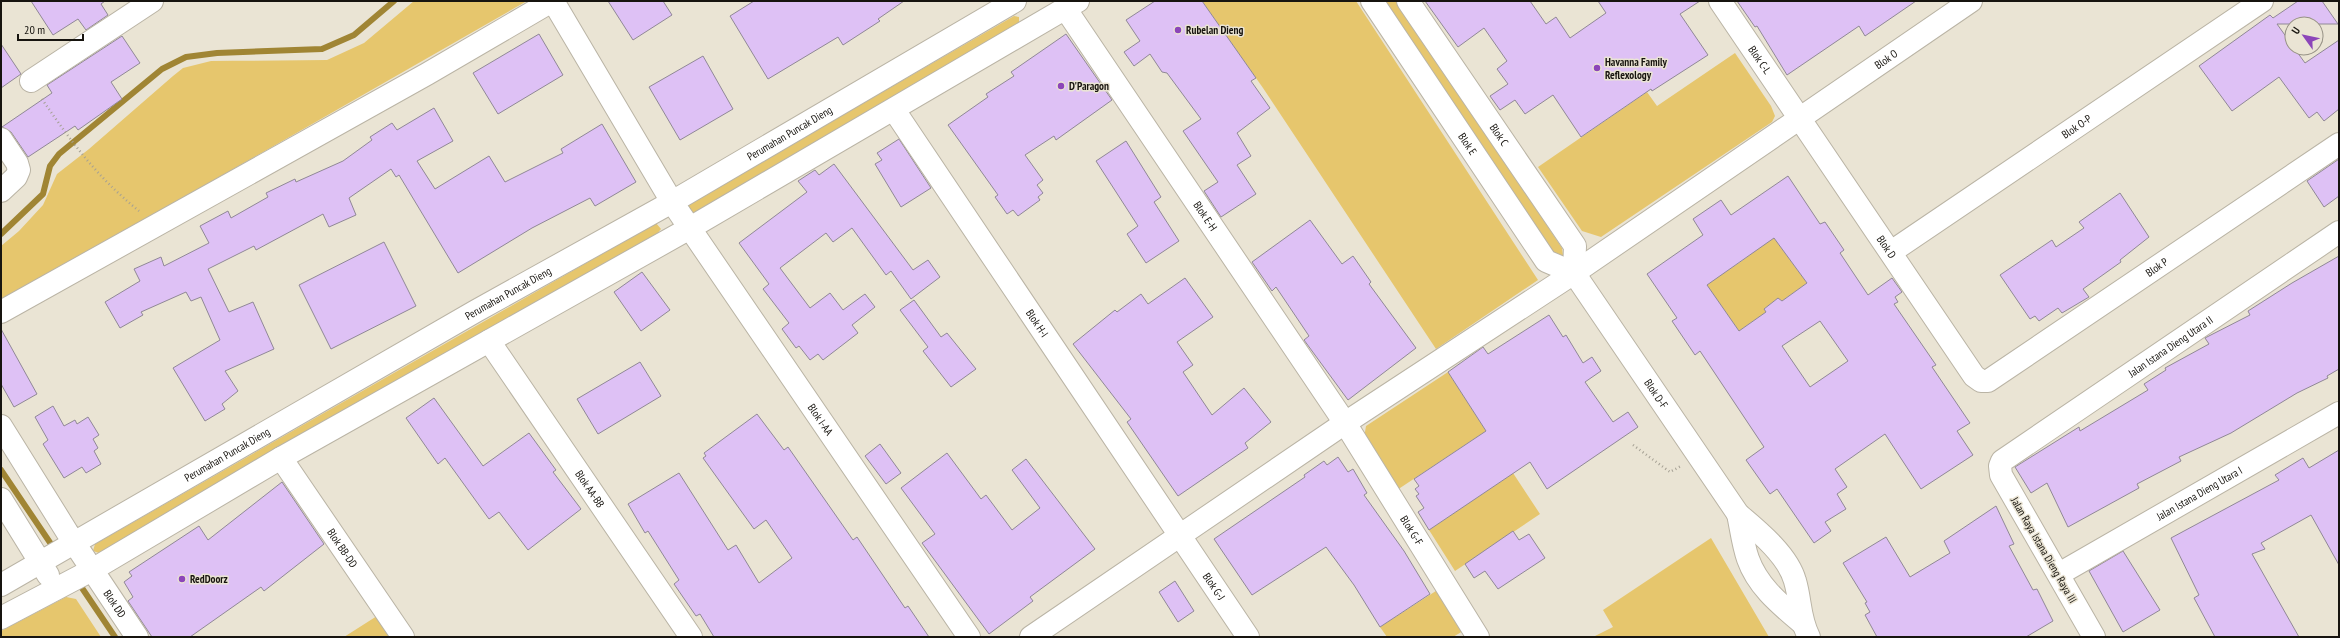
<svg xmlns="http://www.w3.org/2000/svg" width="2340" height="638" viewBox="0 0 2340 638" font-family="'PT Sans Narrow',sans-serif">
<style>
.green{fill:#e6c66d}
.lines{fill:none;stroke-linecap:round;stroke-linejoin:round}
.stream{stroke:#a08534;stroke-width:6}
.building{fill:#dec1f5;stroke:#908896;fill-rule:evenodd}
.street-casing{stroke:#bab4a5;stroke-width:24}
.path{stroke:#a5a094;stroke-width:2.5;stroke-dasharray:1 3;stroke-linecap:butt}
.street{stroke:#fff;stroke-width:22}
.poi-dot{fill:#8c45b9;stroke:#eae4d4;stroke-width:1.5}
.labels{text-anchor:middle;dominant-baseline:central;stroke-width:3;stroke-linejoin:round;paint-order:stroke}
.poi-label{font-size:11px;font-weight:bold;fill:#17140f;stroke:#eae4d4;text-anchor:start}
.street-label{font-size:11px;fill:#17140f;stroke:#eae4d4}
</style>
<rect width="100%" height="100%" fill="#eae4d4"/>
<path class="green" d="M 414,1 L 527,1 L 1,302 L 1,246 L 19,231 L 43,205 L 57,174 L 89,149 L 173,76 L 183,68 L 211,61 L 327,60 L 364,43 Z
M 1202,1 L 1356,1 L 1538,280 L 1436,349 L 1263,88 Z
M 1382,1 L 1398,1 L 1562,248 L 1563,255 L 1562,258 L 1555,258 Z
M 1014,16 L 1019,17 L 1019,25 L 691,215 L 688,205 L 690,203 Z
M 1735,53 L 1771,106 L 1775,116 L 1772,122 L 1601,237 L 1582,231 L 1538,167 L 1647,92 L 1657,106 Z
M 656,223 L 661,229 L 656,235 L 99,553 L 93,551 L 95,544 Z
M 1772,235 L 1807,283 L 1782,301 L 1778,298 L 1764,309 L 1766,312 L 1739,331 L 1705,283 C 1729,271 1753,255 1772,235 Z
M 1448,372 L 1486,431 L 1397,490 L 1364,438 L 1366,426 Z
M 1513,473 L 1540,514 L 1455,571 L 1429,530 Z
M 1711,538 L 1769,637 L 1593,637 L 1613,627 L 1603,610 Z
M 1439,589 L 1463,631 L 1453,637 L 1387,637 L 1380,627 Z
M 66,597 L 76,599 L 101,637 L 1,637 L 1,631 Z
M 377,616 L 391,637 L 344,637 Z"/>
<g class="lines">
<path class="stream" d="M 1,234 L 43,194 L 50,166 L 59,154 L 162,69 L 186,57 L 217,53 L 322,49 L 354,35 L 394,1
M 1,470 L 53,547
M 82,588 L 115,637"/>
</g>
<path class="building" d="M 31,1 L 105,1 L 101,4 L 108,15 L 86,30 L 78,19 L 53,35 Z
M 608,1 L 663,1 L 672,15 L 633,40 Z
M 754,1 L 904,1 L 878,19 L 880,21 L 843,45 L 838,37 L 768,79 L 730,16 Z
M 1155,1 L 1202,1 L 1256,78 L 1251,81 L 1270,108 L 1237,133 L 1251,156 L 1237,165 L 1256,194 L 1221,217 L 1204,191 L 1218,182 L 1183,131 L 1201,119 L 1167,73 L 1162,72 L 1150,54 L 1134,66 L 1124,52 L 1140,41 L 1126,20 Z
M 1425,1 L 1530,1 L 1546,24 L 1556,17 L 1570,38 L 1606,13 L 1598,1 L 1700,1 L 1680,14 L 1708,55 L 1652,91 L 1651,89 L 1581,137 L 1553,95 L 1525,114 L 1515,100 L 1500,110 L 1490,96 L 1508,84 L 1497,69 L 1507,61 L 1484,28 L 1458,47 Z
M 1737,1 L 1916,1 L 1865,36 L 1859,26 L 1787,75 L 1757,26 L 1755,27 Z
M 2298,1 L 2322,1 L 2338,24 L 2277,24 L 2305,63 L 2339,40 L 2339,109 L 2324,121 L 2317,112 L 2309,118 L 2279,77 L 2232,111 L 2199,66 L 2270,15 L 2273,18 Z
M 539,34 L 563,75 L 498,114 L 473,73 Z
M 1066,34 L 1112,100 L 1056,140 L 1054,136 L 1025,155 L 1043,180 L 1037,185 L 1043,193 L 1038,197 L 1040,200 L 1018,216 L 1013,210 L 1007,214 L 995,197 L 998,195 L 948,125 L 988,97 L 986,94 L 1014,76 L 1011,72 Z
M 122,36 L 140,63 L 111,82 L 122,99 L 78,130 L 75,126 L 28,157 L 11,132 L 2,127 L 52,93 L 47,85 Z
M 1,44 L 21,74 L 1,88 Z
M 703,56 L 733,109 L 680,140 L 649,87 Z
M 434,108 L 453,141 L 417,161 L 435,189 L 489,156 L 505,182 L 563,153 L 561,149 L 602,124 L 636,182 L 595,206 L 590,198 L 532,228 L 458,273 L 399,175 L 396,177 L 391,169 L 349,198 L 356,215 L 329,227 L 323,214 L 256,250 L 254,246 L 208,269 L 229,312 L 253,302 L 274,349 L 225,371 L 238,391 L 222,404 L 225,409 L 205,421 L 173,368 L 220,340 L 201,297 L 191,301 L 186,292 L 141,312 L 143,315 L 120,328 L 105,302 L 140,281 L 134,269 L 161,257 L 164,266 L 209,243 L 200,226 L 228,211 L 231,218 L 268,197 L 266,193 L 295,179 L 296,182 L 343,161 L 372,140 L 370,137 L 392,123 L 397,130 Z
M 899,139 L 931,188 L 901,207 L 875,164 L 882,160 L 877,153 Z
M 1126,141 L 1161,197 L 1154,202 L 1179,241 L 1146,263 L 1127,234 L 1138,226 L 1096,161 Z
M 2339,159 L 2339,196 L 2324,207 L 2307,181 Z
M 834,164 L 913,270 L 928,260 L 940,277 L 911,299 L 891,271 L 886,275 L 852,228 L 833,242 L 826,233 L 780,268 L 810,308 L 830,293 L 843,310 L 865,294 L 875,307 L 852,325 L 858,333 L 823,360 L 818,354 L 810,360 L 799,346 L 796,348 L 782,329 L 789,323 L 763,289 L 769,284 L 739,243 L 807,192 L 798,181 L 815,170 L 819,175 Z
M 1788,176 L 1820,224 L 1825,222 L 1844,250 L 1840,253 L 1868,295 L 1892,278 L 1902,292 L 1895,297 L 1898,302 L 1894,304 L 1936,365 L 1932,367 L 1970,423 L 1957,431 L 1973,455 L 1921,489 L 1885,434 L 1835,469 L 1847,487 L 1837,494 L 1846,509 L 1825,522 L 1831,531 L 1814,543 L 1777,489 L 1770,494 L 1746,460 L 1764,447 L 1700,351 L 1695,355 L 1672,321 L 1677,318 L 1647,274 L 1703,235 L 1693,219 L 1721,200 L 1731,215 ZM 1774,238 L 1807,283 L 1782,301 L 1778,298 L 1764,309 L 1766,312 L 1739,331 L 1707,285 ZM 1820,321 L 1848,361 L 1810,387 L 1782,346 Z
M 2120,193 L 2149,237 L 2120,260 L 2121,262 L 2083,289 L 2089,297 L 2062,313 L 2058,308 L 2039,321 L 2035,316 L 2030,319 L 2000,275 L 2052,240 L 2056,247 L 2084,228 L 2079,222 Z
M 1310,220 L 1342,264 L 1353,256 L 1371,282 L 1369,284 L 1416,348 L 1348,400 L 1304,340 L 1309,336 L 1276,287 L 1272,291 L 1252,262 Z
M 384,242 L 416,306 L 331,349 L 299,285 Z
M 2339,256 L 2339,369 L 2327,376 L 2328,378 L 2297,393 L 2231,433 L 2179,457 L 2181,461 L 2137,484 L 2139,488 L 2068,527 L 2047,483 L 2031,493 L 2015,467 L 2079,427 L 2080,431 L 2148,390 L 2144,384 L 2166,370 L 2165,368 L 2209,344 L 2205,338 L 2250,315 L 2248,311 L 2292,283 Z
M 642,272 L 670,310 L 641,331 L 614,292 Z
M 1185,278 L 1213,317 L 1177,342 L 1193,365 L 1183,372 L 1212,415 L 1244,388 L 1271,422 L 1245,443 L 1248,448 L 1178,496 L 1127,422 L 1131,419 L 1073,344 L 1115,310 L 1117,312 L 1141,294 L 1148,304 Z
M 914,300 L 941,337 L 947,333 L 976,369 L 951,387 L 923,351 L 928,347 L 900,310 Z
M 1549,315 L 1563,337 L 1566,335 L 1583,363 L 1592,357 L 1601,371 L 1585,382 L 1613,422 L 1628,412 L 1638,427 L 1547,489 L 1530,462 L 1429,530 L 1418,512 L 1424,508 L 1416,496 L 1419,494 L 1415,489 L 1419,486 L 1414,479 L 1486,431 L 1448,372 L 1483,347 L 1488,354 Z
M 1,329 L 37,394 L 14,407 L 1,384 Z
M 640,362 L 661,396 L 598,434 L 577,399 Z
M 434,398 L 483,466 L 529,433 L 556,470 L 553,472 L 581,509 L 528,550 L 499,512 L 489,519 L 445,458 L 438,464 L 406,418 Z
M 53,406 L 64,426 L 75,420 L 77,424 L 88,417 L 99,435 L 93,439 L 98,448 L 94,451 L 101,464 L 86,473 L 82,467 L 64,478 L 43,444 L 48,440 L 35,417 Z
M 757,414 L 784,450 L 788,447 L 853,540 L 857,537 L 905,608 L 908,606 L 929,637 L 714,637 L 700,614 L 696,616 L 674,584 L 679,580 L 648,531 L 645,533 L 628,504 L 679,473 L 728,550 L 736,545 L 759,583 L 792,558 L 766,520 L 754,529 L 703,458 L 706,456 L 704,453 Z
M 880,444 L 901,473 L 886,484 L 865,456 Z
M 2339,450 L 2339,565 L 2311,515 L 2261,543 L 2265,549 L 2252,554 L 2299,637 L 2215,637 L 2194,598 L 2199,595 L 2171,538 L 2279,480 L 2275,475 L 2303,458 L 2309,468 Z
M 947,453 L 981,499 L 986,495 L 1012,530 L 1040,508 L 1012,470 L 1026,459 L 1095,549 L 1030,597 L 1033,601 L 989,634 L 922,543 L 935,534 L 901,488 Z
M 1338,457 L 1348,472 L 1353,469 L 1367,493 L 1364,495 L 1404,551 L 1430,594 L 1380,627 L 1354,585 L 1326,547 L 1252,595 L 1214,539 L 1305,477 L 1304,475 L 1324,461 L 1327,465 Z
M 282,482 L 324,544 L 264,591 L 261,587 L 190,637 L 152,637 L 128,601 L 133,597 L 124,582 L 132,576 L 129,572 L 199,526 L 208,540 Z
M 1996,506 L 2014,544 L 2009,546 L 2033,590 L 2037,589 L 2053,621 L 2026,637 L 1877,637 L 1865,615 L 1870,612 L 1865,603 L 1867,602 L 1843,563 L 1886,537 L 1910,577 L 1950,553 L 1944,541 Z
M 1513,531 L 1519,540 L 1529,534 L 1545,558 L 1498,589 L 1485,571 L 1474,578 L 1465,564 Z
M 2123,551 L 2160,610 L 2123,632 L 2089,571 Z
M 1175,581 L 1194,611 L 1178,622 L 1159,592 Z"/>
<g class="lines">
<g class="street-casing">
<g id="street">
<path id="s1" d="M 553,1 L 672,202 L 969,637"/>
<path id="s2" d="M 1372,1 L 1546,261 L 1574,273"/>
<path id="s3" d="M 1408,1 L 1575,246 L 1574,273"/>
<path id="s4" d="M 1720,1 L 1974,376 L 1981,381 L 1988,381 L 2339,144"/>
<path id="s5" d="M 1065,8 L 1345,423 L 1478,637"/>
<path d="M 31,81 L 152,1"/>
<path id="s6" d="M 894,110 L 1248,637"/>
<path d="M 1,139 L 17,163 L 19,170 L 16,177 L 1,191"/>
<path id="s7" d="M 1891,252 L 2262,1"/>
<path id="s8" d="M 1574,273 L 1738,514 C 1757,530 1788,555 1795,581 C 1801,601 1799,618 1809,637"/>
<path d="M 1,312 L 427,74 L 552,1"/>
<path id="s9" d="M 489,341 L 691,637"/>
<path id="s10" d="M 1,426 L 67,532 L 137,637"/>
<path id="s11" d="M 281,458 L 403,637"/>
<path d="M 1,499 L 48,575"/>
<path d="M 1738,514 C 1741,528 1743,545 1748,559 C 1758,587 1781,605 1802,623"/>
<path id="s12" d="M 2059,574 L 2339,413"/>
<path id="s13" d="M 1,585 L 476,311 L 672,202 L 1015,1"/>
<path d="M 1,618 L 92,570 L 281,458 L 690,228 L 1078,1"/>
<path id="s14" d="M 1031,637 L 1345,423 L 1574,273 L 1971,1"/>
<path id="s15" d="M 2094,637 L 2001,475 L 2000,466 L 2002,461 L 2339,232"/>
</g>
</g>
<path class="path" d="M 42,99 C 72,143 97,177 139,211
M 1633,445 L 1670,472 L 1681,466"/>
<use href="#street" class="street"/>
</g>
<g class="poi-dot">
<circle cx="1178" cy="30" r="4"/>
<circle cx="1597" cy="68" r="4"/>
<circle cx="1061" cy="86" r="4"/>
<circle cx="182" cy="579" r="4"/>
</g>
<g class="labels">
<g class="poi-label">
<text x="1186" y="30">Rubelan Dieng</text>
<text x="1605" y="62">Havanna Family<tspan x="1605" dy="13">Reflexology</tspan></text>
<text x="1069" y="86">D'Paragon</text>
<text x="190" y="579">RedDoorz</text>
</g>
<g class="street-label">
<text stroke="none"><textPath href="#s4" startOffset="71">Blok C-L</textPath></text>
<text stroke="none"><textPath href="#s14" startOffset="1032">Blok O</textPath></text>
<text stroke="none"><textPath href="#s7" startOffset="224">Blok O-P</textPath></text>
<text stroke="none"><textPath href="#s13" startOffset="909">Perumahan Puncak Dieng</textPath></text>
<text stroke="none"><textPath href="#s3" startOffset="162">Blok C</textPath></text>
<text stroke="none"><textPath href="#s2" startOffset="172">Blok E</textPath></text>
<text stroke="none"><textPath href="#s5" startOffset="251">Blok E-H</textPath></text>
<text stroke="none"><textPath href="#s4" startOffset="297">Blok D</textPath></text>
<text stroke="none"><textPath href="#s4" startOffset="672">Blok P</textPath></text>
<text stroke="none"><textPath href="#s13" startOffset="585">Perumahan Puncak Dieng</textPath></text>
<text stroke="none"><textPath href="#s6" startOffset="257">Blok H-I</textPath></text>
<text stroke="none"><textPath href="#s15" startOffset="405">Jalan Istana Dieng Utara II</textPath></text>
<text stroke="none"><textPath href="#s8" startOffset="146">Blok D-F</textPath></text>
<text stroke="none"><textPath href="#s1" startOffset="497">Blok I-AA</textPath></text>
<text stroke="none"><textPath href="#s13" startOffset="261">Perumahan Puncak Dieng</textPath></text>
<text stroke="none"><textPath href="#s9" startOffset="179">Blok AA-BB</textPath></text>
<text stroke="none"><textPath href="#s12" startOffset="162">Jalan Istana Dieng Utara I</textPath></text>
<text stroke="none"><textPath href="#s5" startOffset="627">Blok G-F</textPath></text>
<text stroke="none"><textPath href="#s11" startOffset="109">Blok BB-DD</textPath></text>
<text transform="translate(2044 550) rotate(60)">Jalan Raya Istana Dieng Raya III</text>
<text stroke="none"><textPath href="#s6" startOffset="574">Blok G-J</textPath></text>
<text stroke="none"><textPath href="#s10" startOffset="211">Blok DD</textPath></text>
</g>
</g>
<rect width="2340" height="638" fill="none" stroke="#17140f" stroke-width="4"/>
<g transform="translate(2304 36) rotate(303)"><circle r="19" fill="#eae4d4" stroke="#969185"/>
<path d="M0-3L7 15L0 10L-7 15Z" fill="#8c45b9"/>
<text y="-6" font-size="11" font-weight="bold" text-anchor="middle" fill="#17140f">U</text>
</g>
<path d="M18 34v6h65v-6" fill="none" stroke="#17140f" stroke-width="2"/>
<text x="24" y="34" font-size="12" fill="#17140f" stroke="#eae4d4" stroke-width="3" paint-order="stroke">20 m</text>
</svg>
